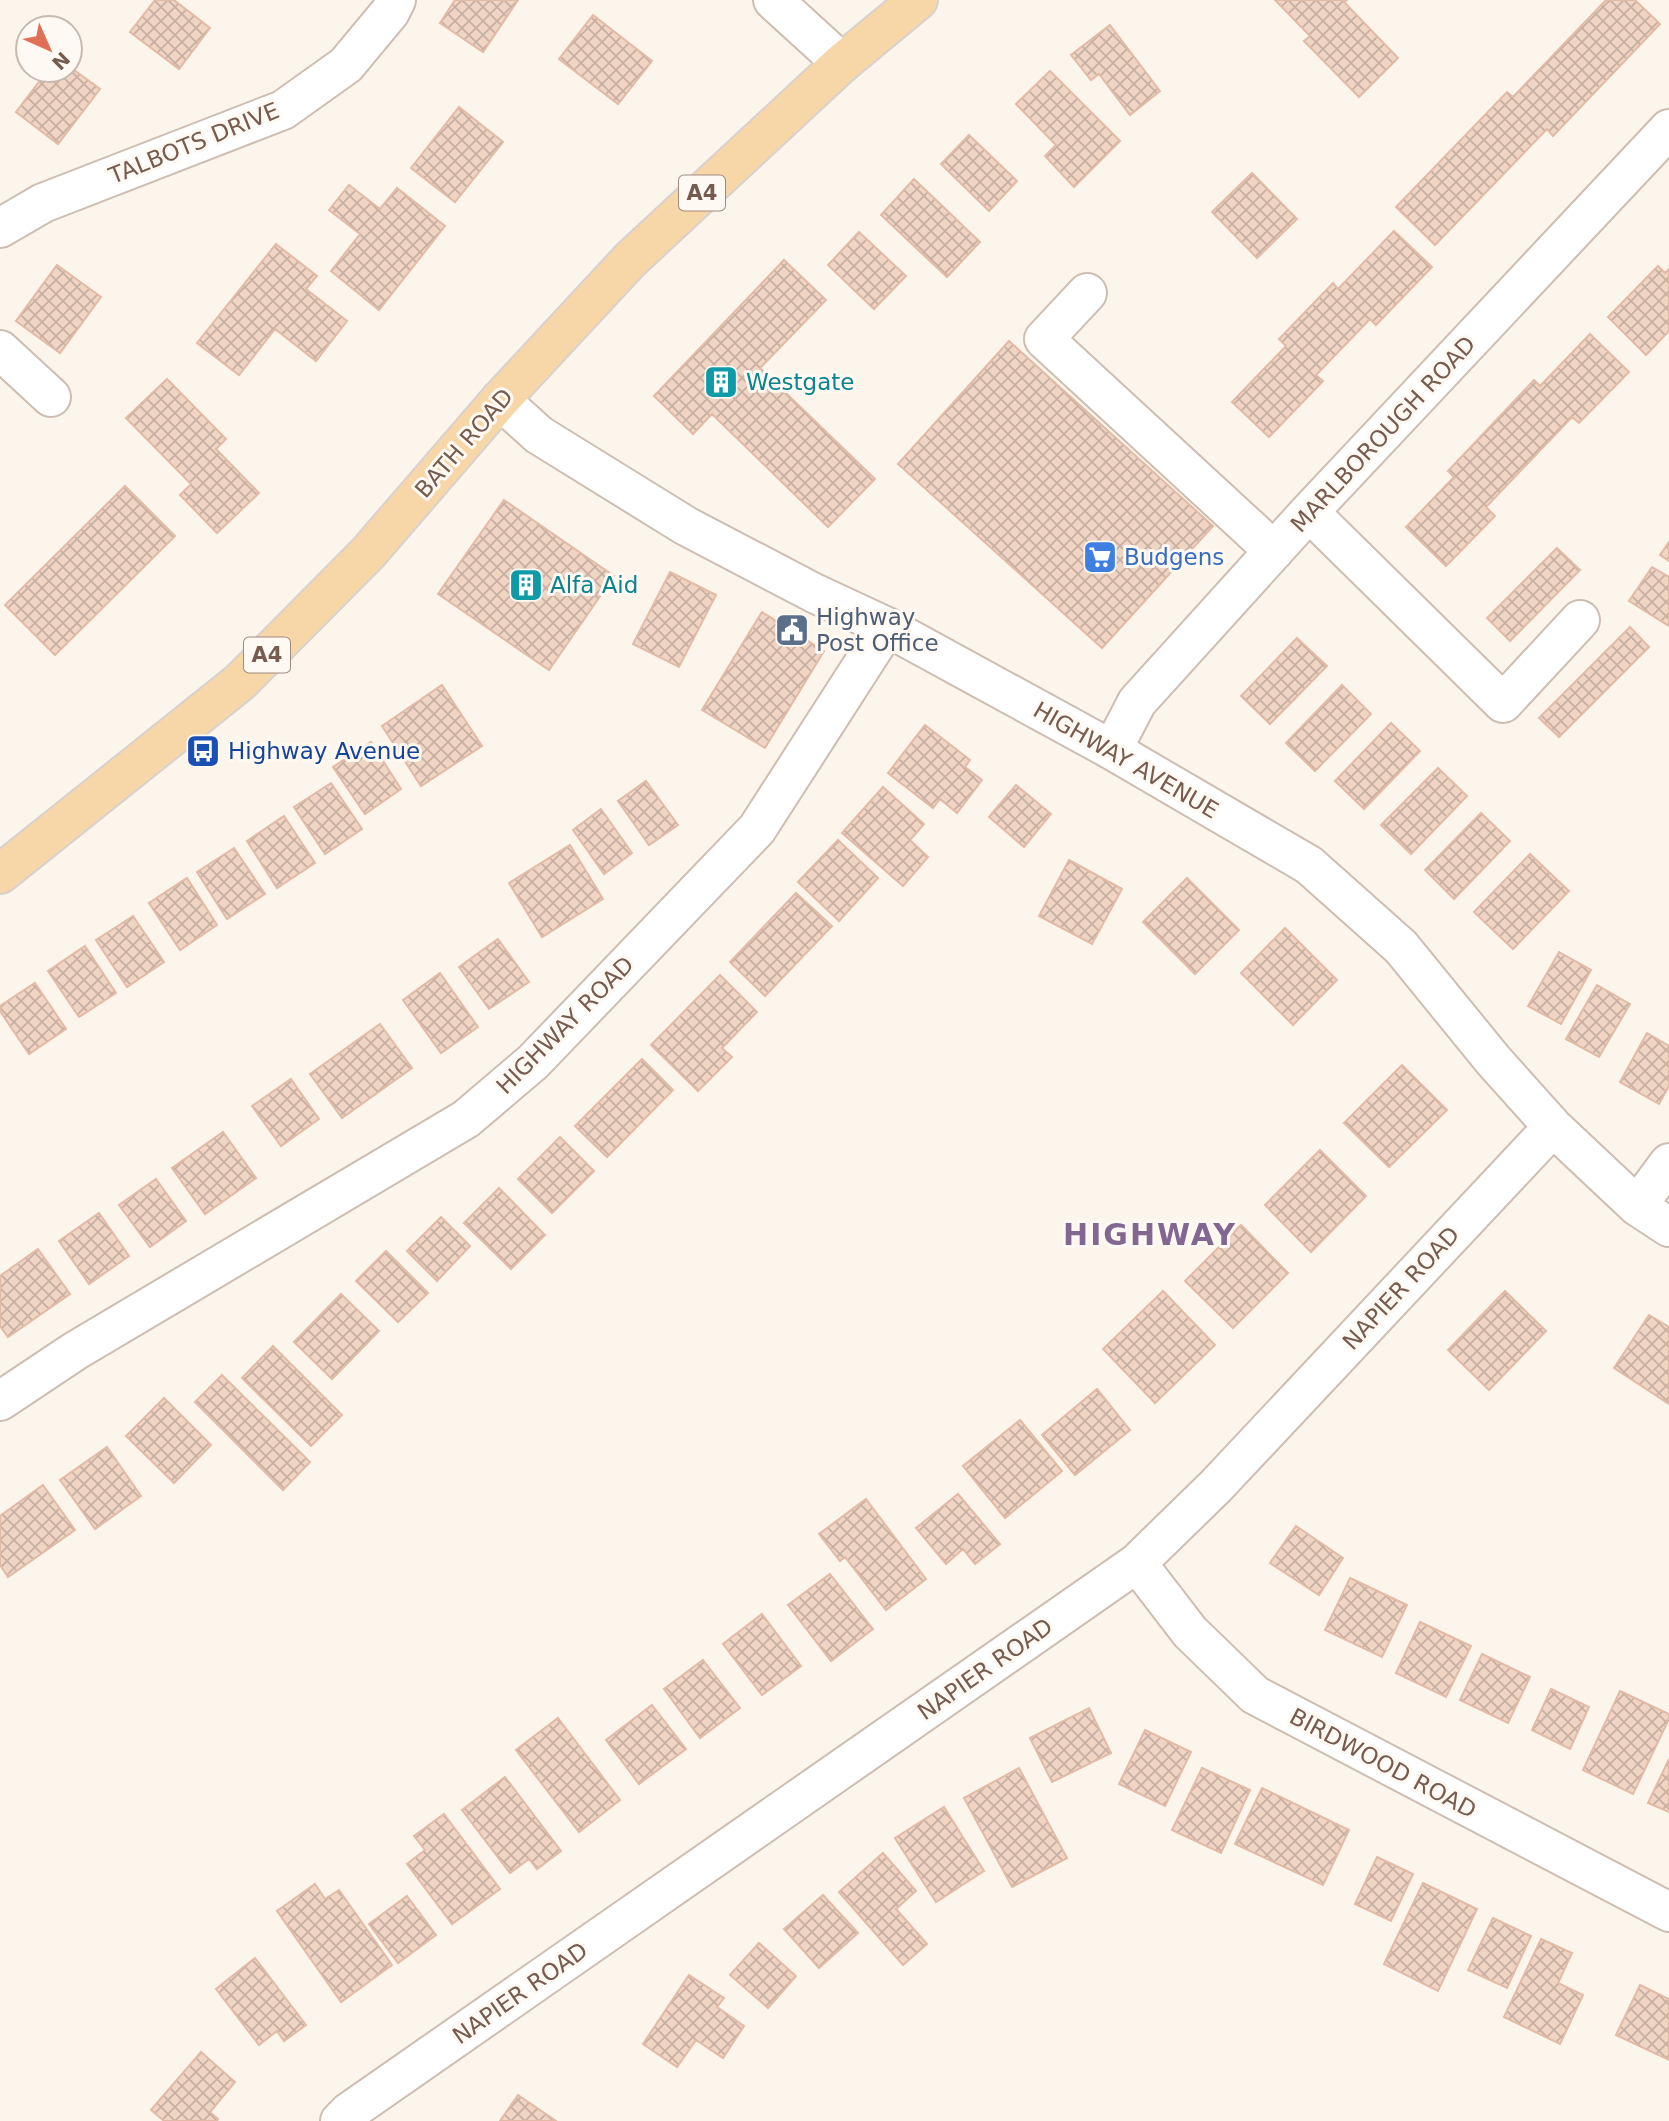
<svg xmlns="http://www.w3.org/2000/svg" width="1669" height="2121" viewBox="0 0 1669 2121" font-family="'DejaVu Sans',sans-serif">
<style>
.building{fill:url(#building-cross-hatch);stroke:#e3baa5;stroke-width:2}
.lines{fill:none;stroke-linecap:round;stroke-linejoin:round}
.minor-casing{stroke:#cebdb1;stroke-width:42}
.major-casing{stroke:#d9d1ce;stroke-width:42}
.minor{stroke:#fff;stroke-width:38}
.major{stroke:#f7d6a8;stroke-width:38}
.labels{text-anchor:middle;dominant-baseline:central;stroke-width:6;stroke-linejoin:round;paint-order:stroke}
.shield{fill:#fef9f2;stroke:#a08a80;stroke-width:2}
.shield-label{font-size:21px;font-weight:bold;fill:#775b4f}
.street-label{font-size:23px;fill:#775b4f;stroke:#fef9f2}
.culture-label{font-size:23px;fill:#0d838f;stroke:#fef9f2;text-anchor:start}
.shop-label{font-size:23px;fill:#366cbe;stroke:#fef9f2;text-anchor:start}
.service-label{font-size:23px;fill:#4e5e75;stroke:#fef9f2;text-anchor:start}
.transit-label{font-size:23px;fill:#164399;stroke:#fef9f2;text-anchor:start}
.district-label{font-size:30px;font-weight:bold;letter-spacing:2px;fill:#826792;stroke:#fef9f2}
</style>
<defs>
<pattern id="building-cross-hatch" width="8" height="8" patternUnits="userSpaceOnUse" patternTransform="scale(1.75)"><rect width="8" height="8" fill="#f0d4c4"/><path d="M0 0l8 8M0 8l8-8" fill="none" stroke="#c7afa2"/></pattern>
</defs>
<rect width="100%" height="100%" fill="#fcf5ec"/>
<path class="building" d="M 155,0 L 174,0 L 210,28 L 179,69 L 130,32 Z
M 455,0 L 518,0 L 483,52 L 440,23 Z
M 1275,0 L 1347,0 L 1344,2 L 1398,58 L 1359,97 L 1304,41 L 1310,36 Z
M 1606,0 L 1635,0 L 1660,24 L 1553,136 L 1547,129 L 1435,245 L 1396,207 L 1507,92 L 1513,97 Z
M 593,15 L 652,61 L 618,104 L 559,59 Z
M 1110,25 L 1160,91 L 1130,115 L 1099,74 L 1091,80 L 1071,55 Z
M 70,67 L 100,89 L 58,144 L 16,112 L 48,70 L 70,70 Z
M 1050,71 L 1120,141 L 1074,187 L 1045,156 L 1056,145 L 1016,104 Z
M 459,107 L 503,142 L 455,202 L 411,168 Z
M 969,135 L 1017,181 L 989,211 L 941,164 Z
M 1252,173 L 1297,219 L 1257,258 L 1212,212 Z
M 914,179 L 980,242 L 947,277 L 881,215 Z
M 349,185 L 380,209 L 397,188 L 445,226 L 379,310 L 331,271 L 360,234 L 329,210 Z
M 1394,231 L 1432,267 L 1376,325 L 1370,319 L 1316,375 L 1323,381 L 1269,437 L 1232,402 L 1286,346 L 1279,339 L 1333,283 L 1338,289 Z
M 859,232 L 906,276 L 874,309 L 828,265 Z
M 276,244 L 317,276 L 306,289 L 347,321 L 316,361 L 275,329 L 239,375 L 197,343 Z
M 784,260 L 826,300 L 760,368 L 875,479 L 828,527 L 712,414 L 693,434 L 654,396 Z
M 57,265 L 101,297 L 60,353 L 16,321 Z
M 1658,266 L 1665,273 L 1669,269 L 1669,331 L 1646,355 L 1608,317 Z
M 1590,334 L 1629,372 L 1579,423 L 1572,417 L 1486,507 L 1495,516 L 1446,566 L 1406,527 L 1454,477 L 1448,471 L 1534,380 L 1540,386 Z
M 1009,341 L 1213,526 L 1102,648 L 898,464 Z
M 167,379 L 226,439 L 216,449 L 259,493 L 217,533 L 180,495 L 191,484 L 126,418 Z
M 125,486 L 175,536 L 55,655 L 5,605 Z
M 504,500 L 614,576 L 549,670 L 438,594 Z
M 1669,542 L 1669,561 L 1660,555 Z
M 1557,548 L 1580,570 L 1510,641 L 1487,618 Z
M 1652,567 L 1669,577 L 1669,626 L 1629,601 Z
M 670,572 L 716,595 L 679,667 L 633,644 Z
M 762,612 L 824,651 L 765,748 L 702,710 Z
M 1630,627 L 1649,647 L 1559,737 L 1539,718 Z
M 1297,638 L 1327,666 L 1270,724 L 1241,696 Z
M 442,685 L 482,746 L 421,786 L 382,726 Z
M 1342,685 L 1371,714 L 1315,771 L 1286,743 Z
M 1391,723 L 1420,751 L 1364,809 L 1335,781 Z
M 925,725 L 970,760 L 965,767 L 982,780 L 957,813 L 940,799 L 933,808 L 888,773 Z
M 371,742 L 401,789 L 365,814 L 333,767 Z
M 1438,768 L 1467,796 L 1411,854 L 1381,825 Z
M 646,781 L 678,825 L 649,845 L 618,801 Z
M 331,783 L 362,829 L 325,854 L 294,807 Z
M 1016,785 L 1051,814 L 1024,847 L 989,817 Z
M 883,787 L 924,824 L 910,840 L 928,857 L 903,886 L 842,833 Z
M 601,809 L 632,853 L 604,874 L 573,830 Z
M 1481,813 L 1510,841 L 1454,899 L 1425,870 Z
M 284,816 L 315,863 L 277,888 L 247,841 Z
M 838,840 L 878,878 L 839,921 L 798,882 Z
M 570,845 L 603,899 L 542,937 L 509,883 Z
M 234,848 L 265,894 L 227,919 L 197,872 Z
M 1530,854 L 1569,891 L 1513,949 L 1474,912 Z
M 1069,860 L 1122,889 L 1092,944 L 1039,916 Z
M 187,878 L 217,925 L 180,950 L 149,903 Z
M 1187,878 L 1239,930 L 1195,974 L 1143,922 Z
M 796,893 L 832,926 L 765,996 L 730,962 Z
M 133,916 L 164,962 L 127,987 L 96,940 Z
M 1285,928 L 1337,980 L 1293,1025 L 1241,973 Z
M 498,939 L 529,982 L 489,1009 L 459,967 Z
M 85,946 L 116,993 L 79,1017 L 48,971 Z
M 1559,952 L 1591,970 L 1561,1024 L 1528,1006 Z
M 440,973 L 478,1027 L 441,1053 L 403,1000 Z
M 720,975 L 757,1012 L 722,1048 L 732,1057 L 698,1091 L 651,1045 Z
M 35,983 L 66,1029 L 29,1054 L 0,1011 L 0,1006 Z
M 1597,985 L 1630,1004 L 1599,1057 L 1566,1039 Z
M 380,1024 L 412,1068 L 342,1118 L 310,1074 Z
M 1647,1033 L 1669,1046 L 1669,1086 L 1659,1104 L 1620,1082 Z
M 642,1059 L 673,1090 L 607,1157 L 575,1126 Z
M 1402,1065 L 1447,1110 L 1389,1167 L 1344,1123 Z
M 291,1079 L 319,1119 L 281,1146 L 252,1106 Z
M 223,1132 L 256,1178 L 205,1214 L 172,1168 Z
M 560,1137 L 594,1171 L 552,1213 L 518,1179 Z
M 1320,1150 L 1366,1196 L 1311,1252 L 1265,1205 Z
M 156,1179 L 186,1221 L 150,1247 L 119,1205 Z
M 499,1188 L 545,1235 L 511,1269 L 464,1223 Z
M 99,1213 L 129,1256 L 89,1284 L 59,1241 Z
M 441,1217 L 470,1246 L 437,1281 L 407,1251 Z
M 1241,1225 L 1288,1273 L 1233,1328 L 1185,1281 Z
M 38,1249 L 70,1294 L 8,1337 L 0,1326 L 0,1276 Z
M 386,1251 L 428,1293 L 398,1322 L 356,1281 Z
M 1163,1291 L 1215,1345 L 1155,1403 L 1103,1349 Z
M 1505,1291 L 1546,1331 L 1489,1390 L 1448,1350 Z
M 341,1294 L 379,1331 L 332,1379 L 294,1342 Z
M 1649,1315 L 1669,1327 L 1669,1404 L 1614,1368 Z
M 273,1346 L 342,1415 L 311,1446 L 242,1378 Z
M 222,1375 L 310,1462 L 283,1490 L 195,1402 Z
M 1097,1389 L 1130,1430 L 1075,1475 L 1042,1435 Z
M 164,1398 L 211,1445 L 174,1483 L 126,1436 Z
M 1020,1420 L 1062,1471 L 1005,1518 L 963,1466 Z
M 107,1447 L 141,1496 L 95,1529 L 60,1480 Z
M 43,1485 L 75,1530 L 8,1577 L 0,1565 L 0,1516 Z
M 958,1494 L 1000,1544 L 975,1564 L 963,1549 L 946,1564 L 916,1528 Z
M 866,1499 L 926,1579 L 886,1610 L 845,1557 L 840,1561 L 819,1534 Z
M 1296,1526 L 1343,1558 L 1319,1595 L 1270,1563 Z
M 830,1574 L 873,1629 L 831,1661 L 788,1605 Z
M 1350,1578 L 1407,1605 L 1382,1657 L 1325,1630 Z
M 762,1614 L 801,1666 L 762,1695 L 723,1644 Z
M 1420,1622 L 1471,1646 L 1446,1697 L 1396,1673 Z
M 1482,1654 L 1530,1677 L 1508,1723 L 1460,1700 Z
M 703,1660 L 740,1708 L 700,1738 L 664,1689 Z
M 1551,1689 L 1589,1707 L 1570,1749 L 1532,1730 Z
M 1620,1691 L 1669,1714 L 1669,1719 L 1633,1794 L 1583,1770 Z
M 652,1705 L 686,1749 L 639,1784 L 606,1740 Z
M 1089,1708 L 1111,1753 L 1052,1782 L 1030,1738 Z
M 558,1718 L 620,1800 L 579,1832 L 516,1750 Z
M 1145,1730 L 1191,1752 L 1165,1806 L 1119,1784 Z
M 1669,1759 L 1669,1812 L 1648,1803 Z
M 1019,1768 L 1067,1858 L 1012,1887 L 964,1798 Z
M 1202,1768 L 1250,1790 L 1221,1853 L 1172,1830 Z
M 505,1777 L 561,1851 L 537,1869 L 529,1859 L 510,1873 L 462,1810 Z
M 1262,1788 L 1349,1830 L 1323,1885 L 1235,1844 Z
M 944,1807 L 984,1871 L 936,1902 L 895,1838 Z
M 444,1814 L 500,1889 L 452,1924 L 407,1864 L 425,1850 L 414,1836 Z
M 883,1853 L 916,1891 L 896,1909 L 927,1944 L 903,1965 L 839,1892 Z
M 1377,1857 L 1413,1874 L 1391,1921 L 1355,1904 Z
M 1423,1883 L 1477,1909 L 1438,1991 L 1384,1964 Z
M 315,1884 L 325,1899 L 339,1890 L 392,1965 L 341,2002 L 277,1911 Z
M 823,1895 L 858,1933 L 819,1968 L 784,1929 Z
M 407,1896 L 436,1935 L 398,1963 L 369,1924 Z
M 1493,1918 L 1531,1936 L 1507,1988 L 1468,1970 Z
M 1541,1939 L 1572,1953 L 1558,1983 L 1583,1995 L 1560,2044 L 1504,2017 Z
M 759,1943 L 796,1976 L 768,2008 L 730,1975 Z
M 255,1958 L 306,2025 L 284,2041 L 277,2031 L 259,2045 L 216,1989 Z
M 689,1975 L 724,1998 L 717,2007 L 744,2026 L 723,2058 L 696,2040 L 677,2067 L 643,2044 Z
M 1640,1985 L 1669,1999 L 1669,2060 L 1616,2035 Z
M 201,2052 L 235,2082 L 210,2112 L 218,2119 L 217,2121 L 164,2121 L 151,2110 Z
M 518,2095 L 556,2121 L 500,2121 Z"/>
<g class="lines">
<g class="minor-casing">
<path id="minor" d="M 773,0 L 842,63
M 0,228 L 43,203 L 283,110 L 346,65 L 390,12 L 396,0
M 1087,293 L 1044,339 L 1274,551
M 0,350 L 51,397
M 500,400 L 539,435 L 686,526 L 814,593 L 887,627 L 1112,750 L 1309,865 L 1401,947 L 1493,1060 L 1553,1127 L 1637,1206 L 1669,1227
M 1309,512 L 1503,703 L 1580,620
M 1112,750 L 1137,702 L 1309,512 L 1669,129
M 1637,1206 L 1669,1163
M 0,1401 L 75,1351 L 466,1119 L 533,1062 L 757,829 L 887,627
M 1137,1563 L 1190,1632 L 1255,1695 L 1669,1912
M 340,2121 L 349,2112 L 1137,1563 L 1216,1486 L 1553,1127"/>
</g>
<g class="major-casing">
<path id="major" d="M 0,874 L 240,682 L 368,553 L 500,400 L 630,260 L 842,63 L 918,0"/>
</g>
<use href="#minor" class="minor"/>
<use href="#major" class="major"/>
</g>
<defs>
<g id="building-square" transform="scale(1.75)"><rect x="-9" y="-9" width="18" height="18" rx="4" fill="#0f9aa8" stroke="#fef9f2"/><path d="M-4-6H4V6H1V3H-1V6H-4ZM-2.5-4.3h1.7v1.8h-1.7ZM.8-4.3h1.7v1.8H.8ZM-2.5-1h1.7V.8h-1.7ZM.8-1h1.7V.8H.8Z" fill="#fff"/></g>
<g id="supermarket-square" transform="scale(1.75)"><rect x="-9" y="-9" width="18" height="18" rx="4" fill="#3f7fe0" stroke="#fef9f2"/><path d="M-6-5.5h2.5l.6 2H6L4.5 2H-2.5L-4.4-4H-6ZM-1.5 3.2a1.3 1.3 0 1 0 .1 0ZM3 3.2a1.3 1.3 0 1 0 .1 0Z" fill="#fff"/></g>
<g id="civic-square" transform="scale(1.75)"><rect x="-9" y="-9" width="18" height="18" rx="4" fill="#5c6f8a" stroke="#fef9f2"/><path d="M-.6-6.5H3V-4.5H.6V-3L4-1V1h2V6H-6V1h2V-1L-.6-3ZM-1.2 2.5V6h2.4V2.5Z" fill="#fff"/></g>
<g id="bus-square" transform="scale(1.75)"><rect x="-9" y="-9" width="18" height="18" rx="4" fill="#1a4fb4" stroke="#fef9f2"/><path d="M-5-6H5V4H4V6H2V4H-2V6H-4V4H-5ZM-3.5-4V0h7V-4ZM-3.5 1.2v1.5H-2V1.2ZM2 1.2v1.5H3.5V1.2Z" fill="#fff"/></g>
</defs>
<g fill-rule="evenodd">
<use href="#building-square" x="721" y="382"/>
<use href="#supermarket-square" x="1100" y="557"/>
<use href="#building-square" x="526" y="585"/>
<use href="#civic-square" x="792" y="630"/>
<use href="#bus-square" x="203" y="751"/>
</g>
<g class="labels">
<g class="shield">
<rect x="679" y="175.5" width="46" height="35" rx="5"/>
<rect x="244" y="637.5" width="46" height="35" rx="5"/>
</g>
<g class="shield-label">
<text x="702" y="193">A4</text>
<text x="267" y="655">A4</text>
</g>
<g class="street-label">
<text transform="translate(194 143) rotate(-22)">TALBOTS DRIVE</text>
<text transform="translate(1383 434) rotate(-47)">MARLBOROUGH ROAD</text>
<text transform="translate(464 443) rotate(-49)">BATH ROAD</text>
<text transform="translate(1126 760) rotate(30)">HIGHWAY AVENUE</text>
<text transform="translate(565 1025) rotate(-45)">HIGHWAY ROAD</text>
<text transform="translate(1401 1288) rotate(-47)">NAPIER ROAD</text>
<text transform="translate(985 1669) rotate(-35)">NAPIER ROAD</text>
<text transform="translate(1383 1763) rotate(28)">BIRDWOOD ROAD</text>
<text transform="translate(520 1993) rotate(-35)">NAPIER ROAD</text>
</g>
<g class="culture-label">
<text x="746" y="382">Westgate</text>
<text x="550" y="585">Alfa Aid</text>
</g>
<g class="shop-label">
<text x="1124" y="557">Budgens</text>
</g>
<g class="service-label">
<text x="816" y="617">Highway<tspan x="816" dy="26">Post Office</tspan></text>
</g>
<g class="transit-label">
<text x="228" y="751">Highway Avenue</text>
</g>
<g class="district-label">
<text x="1150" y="1234">HIGHWAY</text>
</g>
</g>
<g transform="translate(49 49) rotate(135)"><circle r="33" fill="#fef9f2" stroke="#c8bab1" stroke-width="2"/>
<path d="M0-5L12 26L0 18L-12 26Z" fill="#e06f57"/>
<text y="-10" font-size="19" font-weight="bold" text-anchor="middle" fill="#775b4f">N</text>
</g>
</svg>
